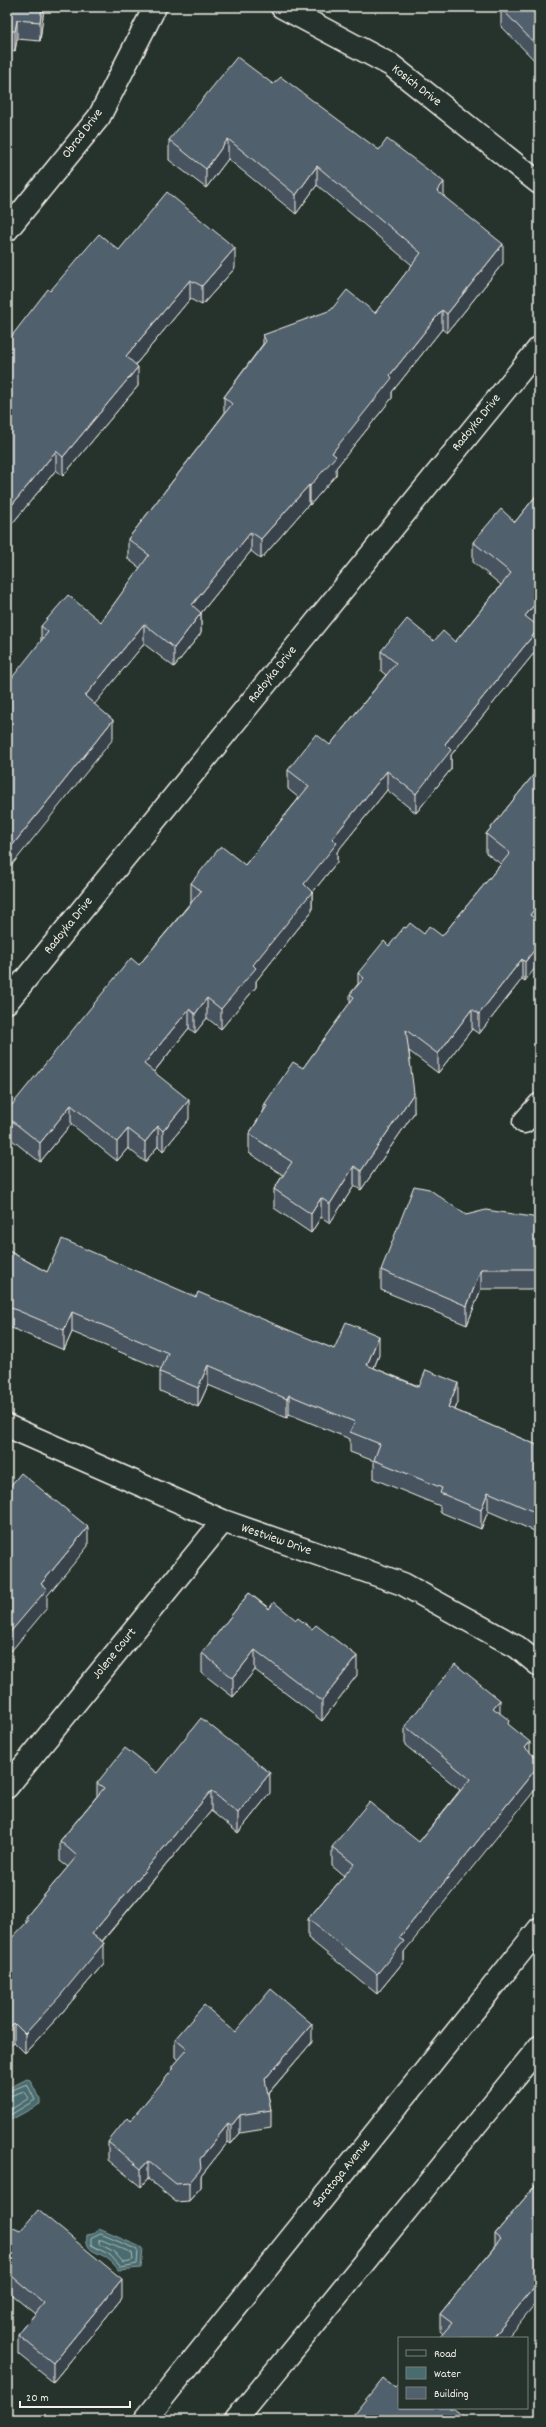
<svg xmlns="http://www.w3.org/2000/svg" width="546" height="2427" viewBox="0 0 546 2427" font-family="Dekko,sans-serif">
<style>
.water{fill:#496c6f;stroke:#8da19f}
.lines{fill:none;stroke-linecap:round;stroke-linejoin:round}
.shore{stroke:#b0bcb8;stroke-width:1}
.street-casing{stroke:#f4f1e8;stroke-width:25}
.highway-casing{stroke:#f4f1e8;stroke-width:25}
.street{stroke:#26332d;stroke-width:22}
.highway{stroke:#26332d;stroke-width:22}
.wall{fill:#46535e;stroke:#f4f1e8}
.shaded-wall{fill:#39434c;stroke:#f4f1e8}
.building{fill:#51606d;stroke:#f4f1e8}
.labels{text-anchor:middle;dominant-baseline:central;stroke-width:3.5;stroke-linejoin:round;paint-order:stroke}
.street-label{font-size:13px;fill:#f4f1e8;stroke:#26332d}
</style>
<rect width="100%" height="100%" fill="#26332d"/>
<filter id="ink" filterUnits="userSpaceOnUse"><feTurbulence type="fractalNoise" baseFrequency=".025" numOctaves="2"/><feDisplacementMap in="SourceGraphic" scale="8" xChannelSelector="R" yChannelSelector="G"/><feConvolveMatrix kernelMatrix="1 2 1 2 8 2 1 2 1" color-interpolation-filters="sRGB"/></filter>
<g filter="url(#ink)">
<path class="water" d="M 27,2079 L 30,2080 L 40,2100 L 40,2104 L 7,2122 L 7,2089 Z
M 99,2229 L 143,2248 L 141,2268 L 119,2270 C 115,2266 112,2262 108,2259 C 96,2250 85,2253 87,2235 L 93,2234 Z"/>
<g class="lines">
<path class="shore" d="M 7,2092 L 27,2084 L 35,2100 L 7,2117
M 7,2097 L 24,2091 L 29,2098 L 7,2112
M 101,2234 L 138,2250 L 137,2264 L 121,2267 L 110,2255 L 91,2245 L 91,2239 Z
M 102,2240 L 132,2253 L 133,2260 L 123,2262 L 113,2251 L 99,2244 L 99,2241 Z"/>
<g class="street-casing">
<path id="street" d="M 282,7 L 391,65 L 539,183
M 7,230 L 99,117 L 155,7
M 7,1002 L 539,348
M 524,1122 L 539,1105
M 7,1426 L 223,1521 L 403,1584 L 517,1647 L 539,1665
M 7,1787 L 223,1521"/>
</g>
<g class="highway-casing">
<path id="highway" d="M 145,2420 L 539,1929
M 236,2420 L 539,2047"/>
</g>
<use href="#street" class="street"/>
<use href="#highway" class="highway"/>
</g>
<path class="wall" d="M 7,7 L 44,7 L 40,41 L 17,39 L 15,51 L 11,50 L 7,80 Z
M 539,7 L 539,65 L 501,26 L 501,8 Z
M 273,84 L 379,150 L 444,196 L 503,263 L 447,333 L 442,329 L 392,392 L 392,398 L 336,468 L 336,475 L 310,505 L 309,504 L 261,559 L 251,551 L 201,613 L 201,633 L 174,667 L 144,644 L 94,704 L 113,739 L 41,641 L 41,626 L 101,622 L 140,568 L 128,559 L 128,539 L 224,414 L 224,397 L 263,344 L 263,335 L 375,313 L 412,265 L 317,185 L 296,214 L 228,159 L 206,188 L 169,160 L 169,140 Z
M 119,250 L 235,268 L 202,305 L 190,299 L 136,364 L 138,386 L 63,476 L 56,470 L 7,530 L 7,342 L 50,291 Z
M 539,492 L 539,618 L 535,623 L 539,627 L 539,647 L 451,755 L 451,769 L 416,813 L 387,790 L 337,852 L 337,862 L 312,893 L 312,911 L 256,981 L 256,987 L 221,1029 L 207,1018 L 195,1033 L 189,1028 L 154,1072 L 189,1119 L 163,1151 L 158,1146 L 145,1162 L 128,1148 L 117,1161 L 71,1124 L 40,1162 L 7,1136 L 7,1111 L 139,965 L 191,902 L 191,883 L 245,865 L 299,798 L 288,789 L 288,770 L 330,745 L 386,675 L 381,671 L 381,651 L 434,641 L 455,642 L 501,585 L 473,562 L 473,542 L 515,522 Z
M 539,768 L 525,981 L 522,979 L 479,1034 L 472,1029 L 438,1073 L 409,1051 L 414,1113 L 361,1190 L 354,1186 L 330,1223 L 321,1217 L 311,1233 L 274,1208 L 274,1189 L 283,1175 L 249,1153 L 249,1134 L 264,1110 L 264,1105 L 303,1068 L 350,1003 L 350,994 L 358,984 L 358,973 L 389,946 L 406,928 L 424,934 L 442,936 L 501,864 L 486,853 L 486,834 Z
M 466,1215 L 539,1218 L 539,1289 L 481,1289 L 467,1325 L 381,1290 L 381,1270 Z
M 7,1250 L 47,1272 L 196,1297 L 334,1349 L 379,1355 L 374,1368 L 458,1402 L 455,1410 L 539,1446 L 539,1533 L 488,1511 L 481,1529 L 440,1512 L 440,1506 L 374,1479 L 374,1461 L 350,1452 L 350,1439 L 289,1414 L 287,1418 L 208,1385 L 198,1407 L 160,1391 L 160,1372 L 161,1369 L 72,1332 L 64,1350 L 7,1326 Z
M 249,1593 L 357,1675 L 322,1721 L 255,1670 L 233,1697 L 202,1673 L 202,1653 Z
M 500,1700 L 404,1952 L 404,1961 L 377,1994 L 308,1938 L 308,1919 L 344,1876 L 332,1866 L 332,1847 L 419,1842 L 460,1790 L 405,1745 L 405,1726 Z
M 157,1773 L 270,1793 L 238,1833 L 211,1811 L 102,1942 L 104,1963 L 60,2015 L 25,2053 L 14,2042 L 7,2049 L 26,1923 L 26,1917 L 68,1867 L 60,1861 L 60,1841 L 97,1796 L 97,1783 Z
M 235,2032 L 312,2042 L 268,2094 L 271,2110 L 271,2128 L 240,2133 L 231,2144 L 228,2142 L 201,2176 L 201,2187 L 189,2201 L 176,2202 L 148,2179 L 141,2187 L 108,2160 L 108,2142 L 130,2121 L 172,2071 L 172,2066 L 178,2060 L 175,2057 L 175,2039 Z
M 539,2181 L 539,2299 L 443,2334 L 440,2331 L 440,2314 L 495,2246 L 495,2234 Z
M 7,2225 L 122,2298 L 53,2382 L 18,2354 L 18,2335 L 35,2314 L 7,2291 Z"/>
<path class="shaded-wall" d="M 42,7 L 44,7 L 40,41 L 40,22 Z
M 17,20 L 17,39 L 15,51 L 15,31 Z
M 11,31 L 11,50 L 7,80 L 7,61 Z
M 228,139 L 228,159 L 206,188 L 206,169 Z
M 317,166 L 317,185 L 296,214 L 296,195 Z
M 444,182 L 444,201 L 437,191 Z
M 503,244 L 503,263 L 447,333 L 447,314 Z
M 235,248 L 235,268 L 202,305 L 202,286 Z
M 190,280 L 190,299 L 126,376 L 126,356 Z
M 442,310 L 442,329 L 392,392 L 392,398 L 336,468 L 336,475 L 310,505 L 310,486 L 332,453 L 390,375 Z
M 138,367 L 138,386 L 63,476 L 63,457 Z
M 56,451 L 56,470 L 7,530 L 7,511 Z
M 309,485 L 309,504 L 261,559 L 261,539 Z
M 251,532 L 251,551 L 192,624 L 192,605 Z
M 539,599 L 539,618 L 525,635 L 525,616 Z
M 201,613 L 201,633 L 174,667 L 174,648 Z
M 144,624 L 144,644 L 85,716 L 85,696 Z
M 539,628 L 539,647 L 451,755 L 451,769 L 416,813 L 416,794 L 445,744 Z
M 113,720 L 113,739 L 7,871 L 7,852 Z
M 387,771 L 387,790 L 337,852 L 337,862 L 312,893 L 312,911 L 256,981 L 256,987 L 221,1029 L 221,1009 L 253,965 L 332,839 Z
M 539,903 L 539,922 L 530,915 Z
M 539,944 L 539,963 L 525,981 L 525,962 Z
M 522,959 L 522,979 L 479,1034 L 479,1014 Z
M 207,998 L 207,1018 L 195,1033 L 195,1014 Z
M 189,1009 L 189,1028 L 144,1084 L 144,1064 Z
M 472,1009 L 472,1029 L 438,1073 L 438,1054 Z
M 414,1093 L 414,1113 L 361,1190 L 361,1171 Z
M 189,1100 L 189,1119 L 163,1151 L 163,1131 Z
M 71,1105 L 71,1124 L 40,1162 L 40,1143 Z
M 158,1126 L 158,1146 L 145,1162 L 145,1142 Z
M 128,1129 L 128,1148 L 117,1161 L 117,1142 Z
M 354,1166 L 354,1186 L 330,1223 L 330,1204 Z
M 321,1198 L 321,1217 L 311,1233 L 311,1214 Z
M 481,1269 L 481,1289 L 467,1325 L 467,1306 Z
M 72,1312 L 72,1332 L 64,1350 L 64,1330 Z
M 379,1336 L 379,1355 L 367,1385 L 367,1365 Z
M 208,1365 L 208,1385 L 198,1407 L 198,1388 Z
M 458,1383 L 458,1402 L 448,1426 L 448,1407 Z
M 289,1395 L 289,1414 L 287,1418 L 287,1399 Z
M 488,1492 L 488,1511 L 481,1529 L 481,1510 Z
M 88,1527 L 88,1546 L 47,1596 L 47,1608 L 7,1656 L 7,1636 L 41,1584 Z
M 255,1650 L 255,1670 L 233,1697 L 233,1678 Z
M 357,1656 L 357,1675 L 322,1721 L 322,1701 Z
M 500,1700 L 500,1719 L 493,1708 Z
M 530,1742 L 530,1761 L 525,1748 Z
M 539,1765 L 539,1785 L 404,1952 L 404,1961 L 377,1994 L 377,1974 L 399,1938 Z
M 270,1773 L 270,1793 L 238,1833 L 238,1813 Z
M 211,1791 L 211,1811 L 92,1953 L 92,1934 Z
M 104,1943 L 104,1963 L 60,2015 L 25,2053 L 25,2034 Z
M 14,2023 L 14,2042 L 7,2049 L 7,2030 Z
M 312,2024 L 312,2042 L 265,2097 L 265,2079 Z
M 240,2115 L 240,2133 L 231,2144 L 231,2126 Z
M 228,2124 L 228,2142 L 201,2176 L 201,2187 L 189,2201 L 189,2183 L 200,2159 Z
M 148,2161 L 148,2179 L 141,2187 L 141,2169 Z
M 122,2279 L 122,2298 L 53,2382 L 53,2363 Z
M 539,2281 L 539,2299 L 507,2338 L 493,2338 Z"/>
<path class="building" d="M 7,7 L 42,7 L 40,22 L 17,20 L 15,31 L 11,31 L 7,61 Z
M 502,7 L 539,7 L 539,48 L 501,8 Z
M 237,57 L 273,84 L 281,77 L 379,150 L 387,139 L 444,182 L 437,191 L 503,244 L 447,314 L 442,310 L 390,375 L 392,378 L 332,453 L 336,456 L 310,486 L 309,485 L 261,539 L 251,532 L 192,605 L 201,613 L 174,648 L 144,624 L 85,696 L 113,720 L 7,852 L 7,684 L 48,632 L 41,626 L 68,595 L 101,622 L 149,555 L 128,539 L 232,404 L 224,397 L 266,341 L 263,335 L 331,310 L 347,290 L 375,313 L 421,253 L 317,166 L 296,195 L 228,139 L 206,169 L 169,140 Z
M 167,192 L 235,248 L 202,286 L 190,280 L 126,356 L 138,367 L 63,457 L 56,451 L 7,511 L 7,342 L 48,289 L 50,291 L 99,234 L 119,250 Z
M 539,492 L 539,599 L 525,616 L 539,627 L 539,628 L 445,744 L 451,750 L 416,794 L 387,771 L 332,839 L 337,843 L 304,884 L 312,892 L 253,965 L 256,968 L 221,1009 L 207,998 L 195,1014 L 189,1009 L 144,1064 L 189,1100 L 163,1131 L 158,1126 L 145,1142 L 128,1129 L 117,1142 L 71,1105 L 40,1143 L 7,1117 L 7,1111 L 131,958 L 139,965 L 201,891 L 191,883 L 221,846 L 245,865 L 309,786 L 288,770 L 316,734 L 330,745 L 396,663 L 381,651 L 407,619 L 434,641 L 443,631 L 455,642 L 511,573 L 473,542 L 501,509 L 515,522 Z
M 539,768 L 539,903 L 530,915 L 539,921 L 539,944 L 525,962 L 522,959 L 479,1014 L 472,1009 L 438,1054 L 406,1030 L 414,1093 L 361,1171 L 354,1166 L 330,1204 L 321,1198 L 311,1214 L 274,1189 L 292,1162 L 249,1134 L 267,1106 L 264,1105 L 293,1062 L 303,1068 L 354,997 L 350,994 L 364,978 L 358,973 L 384,941 L 389,946 L 404,927 L 406,928 L 410,923 L 424,934 L 429,926 L 442,936 L 510,853 L 486,834 Z
M 414,1186 L 429,1189 L 466,1215 L 486,1210 L 539,1218 L 539,1269 L 481,1269 L 467,1306 L 381,1270 Z
M 62,1239 L 196,1297 L 198,1292 L 334,1349 L 346,1322 L 379,1336 L 367,1365 L 419,1387 L 426,1370 L 458,1383 L 448,1407 L 539,1446 L 539,1514 L 488,1492 L 481,1510 L 440,1493 L 442,1488 L 374,1460 L 380,1444 L 350,1432 L 355,1422 L 289,1395 L 287,1399 L 208,1365 L 198,1388 L 160,1372 L 168,1353 L 72,1312 L 64,1330 L 7,1306 L 7,1250 L 47,1272 Z
M 21,1473 L 88,1527 L 41,1584 L 47,1589 L 7,1636 L 7,1490 Z
M 249,1593 L 269,1609 L 274,1602 L 296,1620 L 298,1618 L 312,1629 L 316,1625 L 357,1656 L 322,1701 L 255,1650 L 233,1678 L 202,1653 Z
M 455,1664 L 500,1700 L 493,1708 L 509,1720 L 508,1724 L 530,1742 L 525,1748 L 539,1760 L 539,1765 L 399,1938 L 404,1941 L 377,1974 L 308,1919 L 354,1864 L 332,1847 L 369,1802 L 419,1842 L 470,1779 L 405,1726 Z
M 201,1718 L 270,1773 L 238,1813 L 211,1791 L 92,1934 L 104,1943 L 60,1996 L 25,2034 L 14,2023 L 7,2030 L 7,1943 L 29,1920 L 26,1917 L 77,1856 L 60,1841 L 104,1788 L 97,1783 L 125,1748 L 157,1773 Z
M 271,1989 L 312,2024 L 265,2079 L 271,2110 L 240,2115 L 231,2126 L 228,2124 L 200,2159 L 201,2169 L 189,2183 L 176,2184 L 148,2161 L 141,2169 L 108,2142 L 127,2118 L 130,2121 L 174,2068 L 172,2066 L 187,2049 L 175,2039 L 204,2005 L 235,2032 Z
M 539,2181 L 539,2281 L 493,2338 L 439,2338 L 452,2323 L 440,2314 L 501,2239 L 495,2234 Z
M 38,2210 L 122,2279 L 53,2363 L 18,2335 L 44,2303 L 7,2272 L 7,2225 L 20,2231 Z
M 383,2378 L 395,2388 L 399,2383 L 399,2408 L 453,2408 L 468,2420 L 349,2420 Z"/>
</g>
<g class="labels">
<g class="street-label">
<text transform="translate(416 86) rotate(38)">Kosich Drive</text>
<text transform="translate(83 134) rotate(-53)">Obrad Drive</text>
<text transform="translate(477 423) rotate(-51)">Radoyka Drive</text>
<text transform="translate(273 675) rotate(-51)">Radoyka Drive</text>
<text transform="translate(69 926) rotate(-51)">Radoyka Drive</text>
<text transform="translate(276 1540) rotate(19)">Westview Drive</text>
<text transform="translate(115 1654) rotate(-51)">Jolene Court</text>
<text transform="translate(342 2174) rotate(-51)">Saratoga Avenue</text>
</g>
</g>
<rect width="546" height="2427" fill="none" stroke="#26332d" stroke-width="24"/>
<rect x="12" y="12" width="522" height="2403" fill="none" stroke="#f4f1e8" stroke-width="1.5" filter="url(#ink)"/>
<rect x="398" y="2337" width="130" height="72" fill="#26332d" stroke="#787f78"/>
<rect x="406" y="2350" width="20" height="6" fill="#26332d" stroke="#787f78"/>
<text x="434" y="2357" font-size="12" fill="#f4f1e8">Road</text>
<rect x="406" y="2367" width="20" height="12" fill="#496c6f" stroke="#787f78"/>
<text x="434" y="2377" font-size="12" fill="#f4f1e8">Water</text>
<rect x="406" y="2387" width="20" height="12" fill="#51606d" stroke="#787f78"/>
<text x="434" y="2397" font-size="12" fill="#f4f1e8">Building</text>
<path d="M20 2401v6h110v-6" fill="none" stroke="#f4f1e8" stroke-width="2"/>
<text x="26" y="2401" font-size="12" fill="#f4f1e8" stroke="#26332d" stroke-width="3" paint-order="stroke">20 m</text>
</svg>
